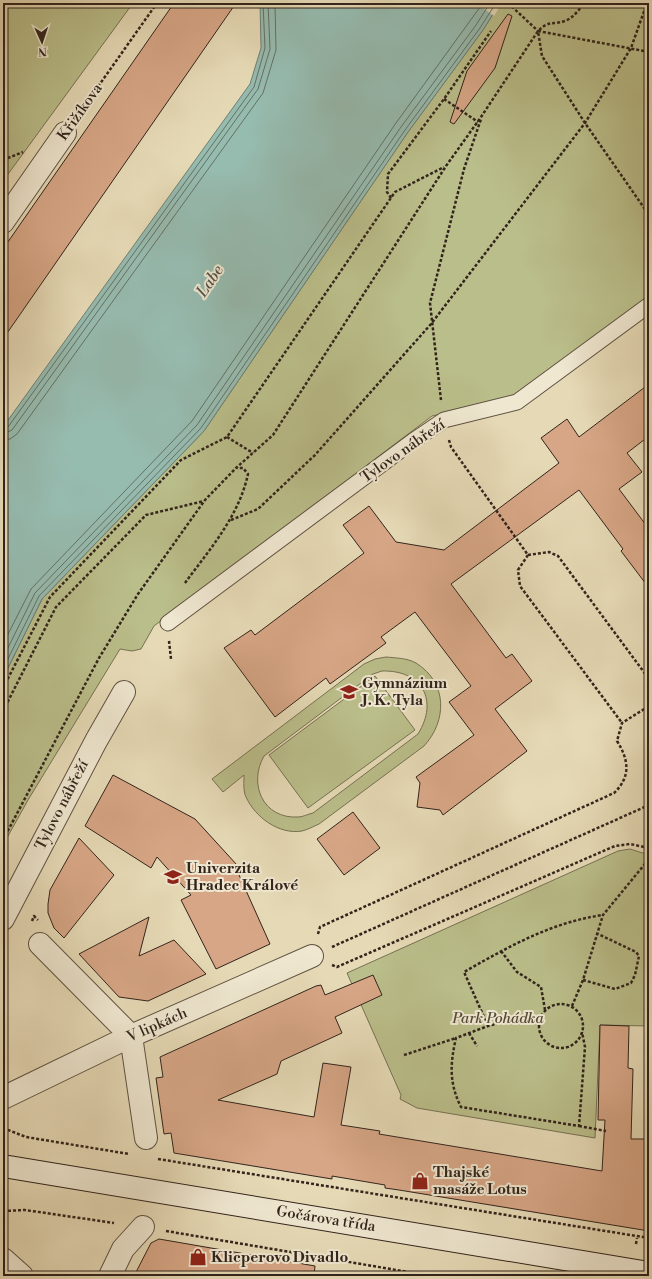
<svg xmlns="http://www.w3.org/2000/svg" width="652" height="1279" viewBox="0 0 652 1279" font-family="'Libre Bodoni',serif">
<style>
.green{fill:#babe8a;stroke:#767153;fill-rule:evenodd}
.water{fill:#96bbaf;stroke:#6e7f74}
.pier{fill:#e6dab6}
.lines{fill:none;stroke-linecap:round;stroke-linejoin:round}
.shore{stroke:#647066;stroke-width:1}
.building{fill:#d7a686;stroke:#32241c}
.lane-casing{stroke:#5f5242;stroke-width:17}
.street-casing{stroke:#5f5242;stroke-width:24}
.secondary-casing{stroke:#32241c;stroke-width:24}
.path{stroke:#32241c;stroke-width:2.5;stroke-dasharray:3 2;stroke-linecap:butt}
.lane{stroke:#efe7d0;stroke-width:15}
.street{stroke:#efe7d0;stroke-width:22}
.secondary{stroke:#efe7d0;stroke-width:22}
.labels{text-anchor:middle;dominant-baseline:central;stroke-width:4;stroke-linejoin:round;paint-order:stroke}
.street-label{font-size:15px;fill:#32241c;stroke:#efe7d0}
.poi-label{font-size:15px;font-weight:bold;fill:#32241c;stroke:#efe7d0;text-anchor:start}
.park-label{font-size:15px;font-style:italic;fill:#544a38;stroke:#efe7d0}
.water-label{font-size:16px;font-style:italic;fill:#505148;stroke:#efe7d0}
</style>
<rect width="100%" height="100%" fill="#e6dab6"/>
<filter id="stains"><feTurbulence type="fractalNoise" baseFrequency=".005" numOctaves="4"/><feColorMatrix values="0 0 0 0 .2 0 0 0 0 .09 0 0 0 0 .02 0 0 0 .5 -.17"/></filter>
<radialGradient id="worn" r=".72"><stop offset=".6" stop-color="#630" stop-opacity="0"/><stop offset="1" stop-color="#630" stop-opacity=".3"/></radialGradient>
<path class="green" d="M 3,3 L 133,3 L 3,181 Z
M 500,3 L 649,3 L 649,296 L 549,373 L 515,397 L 432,416 L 154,626 L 141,649 L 132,651 L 120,649 L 28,800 L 3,845 L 3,678 L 42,599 L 204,431 L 408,132 L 483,30 Z
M 386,657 C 396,658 407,658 416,663 C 448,683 447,721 424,746 L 319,824 C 314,826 307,830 302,831 C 279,835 255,817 246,797 C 243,791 244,782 244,775 L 223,792 L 212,779 L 364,664 L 375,659 ZM 382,671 C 422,670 439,700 418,734 L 313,813 C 308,814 303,817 298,817 C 263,819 248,784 264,756 L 373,674 Z
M 375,676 L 415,730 L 308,808 L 269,755 Z
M 630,849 L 649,855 L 649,1026 L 600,1025 L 595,1138 L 417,1108 L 400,1099 L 401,1095 L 347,973 L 618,851 Z"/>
<path class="water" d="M 260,3 L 500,3 L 483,30 L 408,132 L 204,431 L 42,599 L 3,678 L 3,427 L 250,84 L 261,48 Z"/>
<path class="pier" d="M 476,3 L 502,3 L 494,16 Z"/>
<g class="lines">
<path class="shore" d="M 3,429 L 8,427 L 254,87 L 265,48 L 263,3
M 3,434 L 12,430 L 258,89 L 270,49 L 268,3
M 3,440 L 10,439 L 17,434 L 263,93 L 276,50 L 275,3
M 3,644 L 31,589 L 192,421 L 396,123 L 483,3
M 3,658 L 35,593 L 197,425 L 401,127 L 476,25 L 490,3
M 3,669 L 39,596 L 201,428 L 405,130 L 480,28 L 496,3"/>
</g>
<path class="building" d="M 174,3 L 236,3 L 3,339 L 3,249 Z
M 508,14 L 512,16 L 495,68 L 454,124 L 450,122 L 467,71 Z
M 649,384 L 649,436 L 627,453 L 642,472 L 619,489 L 649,529 L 649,588 L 621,551 L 623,549 L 579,490 L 451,584 L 506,658 L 512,654 L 532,681 L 495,709 L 527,751 L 443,815 L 440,810 L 417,807 L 420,783 L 416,777 L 474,735 L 449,702 L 471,686 L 415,612 L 381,637 L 386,643 L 330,684 L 326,678 L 275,717 L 224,648 L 251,630 L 255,635 L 364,553 L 343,525 L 369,506 L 396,542 L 444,550 L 559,463 L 541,438 L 567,419 L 579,437 Z
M 113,775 L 195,819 L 237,865 L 235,866 L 270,944 L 216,969 L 181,900 L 191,895 L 157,857 L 151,868 L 85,826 Z
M 353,812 L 380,848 L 344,875 L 317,839 Z
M 79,838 L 114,875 L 64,938 L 54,928 L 48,913 L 48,904 L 50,890 Z
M 149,917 L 139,956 L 174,940 L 206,974 L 148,1001 L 119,997 L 79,954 Z
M 373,975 L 382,995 L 335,1017 L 342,1033 L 281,1061 L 277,1074 L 218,1100 L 314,1117 L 323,1063 L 351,1067 L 341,1125 L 380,1131 L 379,1134 L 602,1171 L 605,1120 L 598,1120 L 600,1025 L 629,1026 L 628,1068 L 633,1069 L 631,1139 L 649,1139 L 649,1231 L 399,1190 L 385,1188 L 385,1185 L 332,1176 L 332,1179 L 174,1153 L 171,1133 L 164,1134 L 156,1078 L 163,1077 L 160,1057 L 316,986 L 321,985 L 325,995 Z
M 159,1239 L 315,1266 L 314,1276 L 134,1276 L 151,1243 Z"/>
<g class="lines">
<g class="lane-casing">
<path id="lane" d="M 168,623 L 413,441 L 444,420 L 517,402 L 649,305"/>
</g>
<g class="street-casing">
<path id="street" d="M 3,222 L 65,133
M 3,919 L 96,741 L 124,692
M 40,944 L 131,1036 L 146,1138
M 3,1098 L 131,1036 L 312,956
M 3,1259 L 22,1276
M 110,1276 L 123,1249 L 143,1227"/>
</g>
<g class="secondary-casing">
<path id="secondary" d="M 3,1166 L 649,1273"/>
</g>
<path class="path" d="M 508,3 L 538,31
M 3,7 L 13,3
M 649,52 L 538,31 L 542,56 L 585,123 L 649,215
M 444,99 L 478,122
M 78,115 L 157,3
M 3,160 L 23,152
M 391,198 L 387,192 L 388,174 L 444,99 L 491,31
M 441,400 L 430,303 L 464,169 L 481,119
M 227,437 L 253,453
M 449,440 L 451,447 L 528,555 L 518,570 L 520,586 L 622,723
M 231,520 L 258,509 L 315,455 L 431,324 L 585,123 L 631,48 L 647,3
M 528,555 L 549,552 L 558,556 L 649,679
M 185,583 C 210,549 239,516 248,474 L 243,468 L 237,468
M 169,641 L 171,659
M 3,688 L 50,597 L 181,460 L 227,437 L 395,192 L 444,167
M 3,711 L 56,607 L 146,515 L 204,501
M 3,840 L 99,658 L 138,594 L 205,500 L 236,468 L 273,435 L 446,166 L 481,117 L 538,31 C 549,20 552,25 565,21 C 573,18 579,10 584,3
M 32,921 L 34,916 L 38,920
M 318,934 L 320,927 L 614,793 C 631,777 629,760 617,741 L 622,723 L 649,706
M 332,947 L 649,805
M 501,951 L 517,972 L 541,987 L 545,1010
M 332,965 L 337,967 L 615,846 L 630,844 L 649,848
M 583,980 L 615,989 L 631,983 L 635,975 L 639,956 L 636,952 L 598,934
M539 1026a22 22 0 1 1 44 0a22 22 0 1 1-44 0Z
M 572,1006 L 583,980 L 603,915 L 649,859
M 539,1022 L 508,1021 L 488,1026 L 456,1038 C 450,1064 449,1083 461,1107 L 579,1126 L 585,1047 L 582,1032
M 488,1026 L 464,972 C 508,947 552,922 603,915
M 469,1033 L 477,1046
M 404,1055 L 456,1038
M 579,1126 L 606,1131
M 3,1128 L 26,1137 L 129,1154
M 158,1159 L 649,1238
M 3,1211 L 25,1210 L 114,1223
M 166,1231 L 432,1276
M 636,1244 L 637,1238"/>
<use href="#lane" class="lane"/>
<use href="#street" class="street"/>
<use href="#secondary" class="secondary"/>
</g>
<defs>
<g id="school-bare" transform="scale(1.38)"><path d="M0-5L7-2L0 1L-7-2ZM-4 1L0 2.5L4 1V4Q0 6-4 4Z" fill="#8f2418" stroke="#efe7d0" stroke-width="2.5" paint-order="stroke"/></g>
<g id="university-bare" transform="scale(1.38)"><path d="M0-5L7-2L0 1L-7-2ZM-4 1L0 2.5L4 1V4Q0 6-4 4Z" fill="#8f2418" stroke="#efe7d0" stroke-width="2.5" paint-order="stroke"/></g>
<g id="shop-bare" transform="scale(1.38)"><path d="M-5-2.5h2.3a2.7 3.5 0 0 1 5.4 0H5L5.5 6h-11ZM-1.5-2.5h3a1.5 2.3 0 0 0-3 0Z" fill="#8f2418" stroke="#efe7d0" stroke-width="2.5" paint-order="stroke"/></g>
</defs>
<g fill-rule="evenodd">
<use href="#school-bare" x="349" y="692"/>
<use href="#university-bare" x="173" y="877"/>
<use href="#shop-bare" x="420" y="1181"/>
<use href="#shop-bare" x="198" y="1257"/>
</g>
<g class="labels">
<g class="street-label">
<text transform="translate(80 112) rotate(-55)">Křižíkova</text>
<text transform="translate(403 451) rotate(-35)">Tylovo nábřeží</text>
<text transform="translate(62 805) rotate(-63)">Tylovo nábřeží</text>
<text transform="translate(157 1025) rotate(-24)">V lipkách</text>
<text transform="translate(326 1219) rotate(9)">Gočárova třída</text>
</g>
<g class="poi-label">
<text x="362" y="683">Gymnázium<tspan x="362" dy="17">J. K. Tyla</tspan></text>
<text x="186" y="868">Univerzita<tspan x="186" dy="17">Hradec Králové</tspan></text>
<text x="433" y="1172">Thajské<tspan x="433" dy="17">masáže Lotus</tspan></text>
<text x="211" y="1257">Klicperovo Divadlo</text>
</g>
<g class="park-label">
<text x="498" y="1018">Park Pohádka</text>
</g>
<g class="water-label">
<text transform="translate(210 281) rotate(-56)">Labe</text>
</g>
</g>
<rect width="652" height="1279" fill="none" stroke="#e6dab6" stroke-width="16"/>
<rect x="4" y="4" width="644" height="1271" fill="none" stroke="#32241c" stroke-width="2"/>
<rect x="8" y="8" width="636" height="1263" fill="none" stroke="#32241c"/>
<g transform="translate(42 42) rotate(177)" stroke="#efe7d0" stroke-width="3" paint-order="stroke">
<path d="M0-3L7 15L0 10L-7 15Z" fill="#32241c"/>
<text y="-6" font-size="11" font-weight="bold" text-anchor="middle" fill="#32241c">N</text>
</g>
<rect width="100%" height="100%" filter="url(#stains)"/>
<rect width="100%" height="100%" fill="url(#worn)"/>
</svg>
